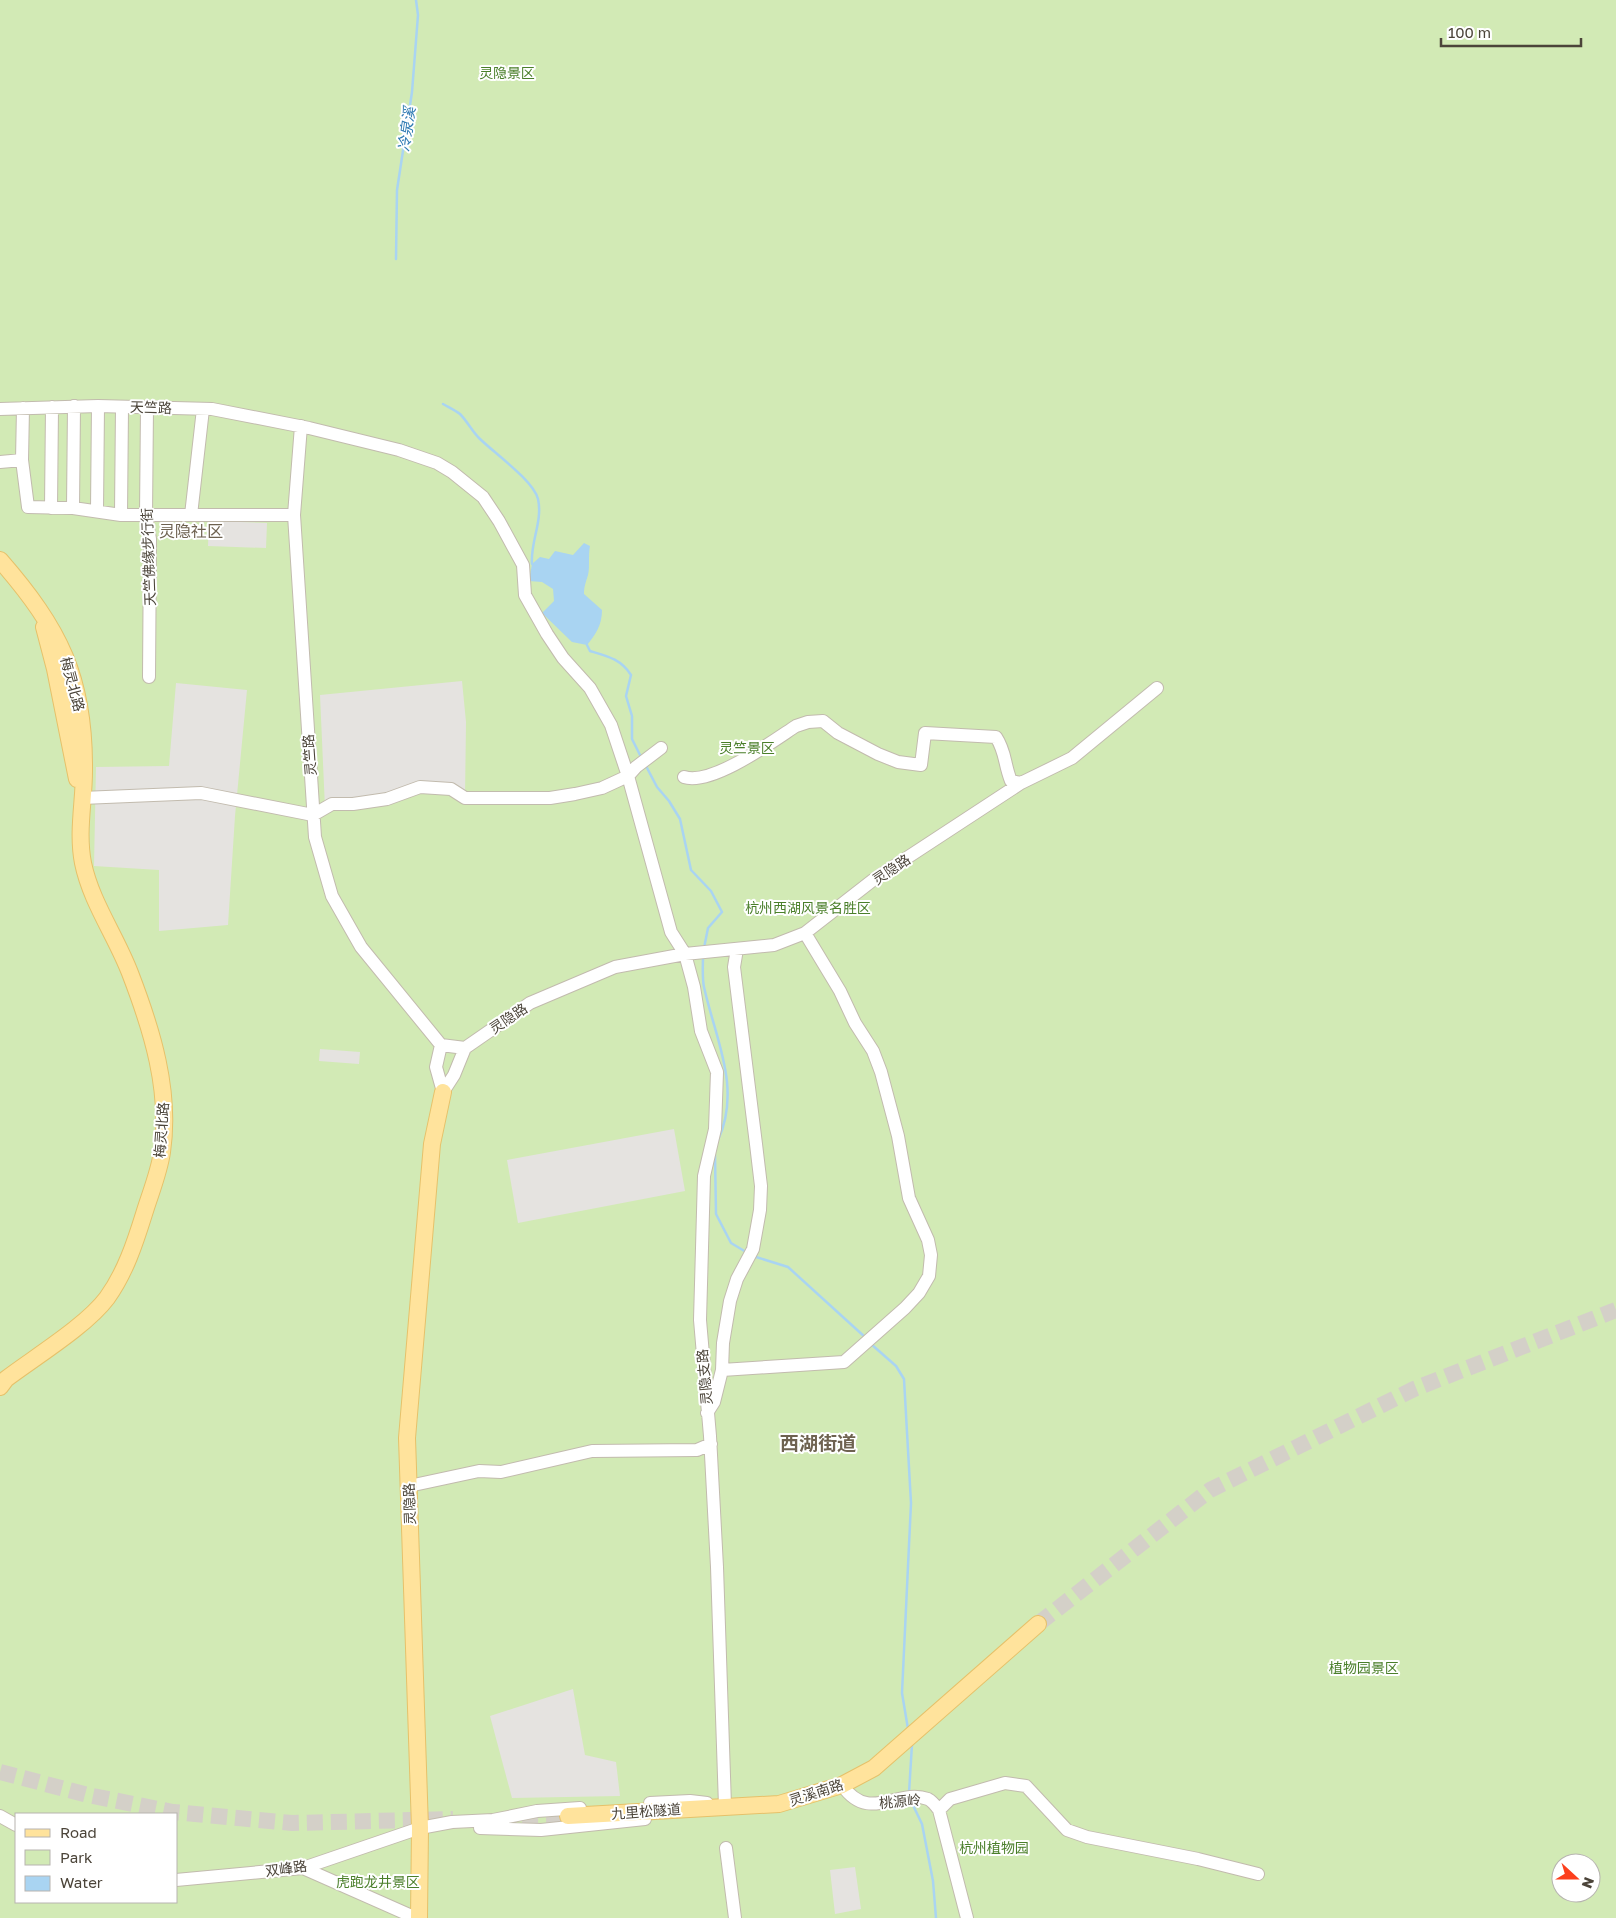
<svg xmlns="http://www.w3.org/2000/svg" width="1616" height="1918" viewBox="0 0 1616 1918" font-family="'Golos Text','Noto Sans SC',sans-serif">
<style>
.green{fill:#d2eab5;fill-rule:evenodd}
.parking{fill:#e5e3e0}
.water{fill:#a9d4f2}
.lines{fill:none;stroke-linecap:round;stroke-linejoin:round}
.stream{stroke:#a9d4f2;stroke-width:2.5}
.major-tunnel{stroke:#d4d0c8;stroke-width:16;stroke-dasharray:16 8;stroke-linecap:butt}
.minor-casing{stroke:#c2bbae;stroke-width:14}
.major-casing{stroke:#e6c16a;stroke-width:18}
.minor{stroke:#fff;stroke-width:12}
.major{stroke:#ffe39c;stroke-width:16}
.labels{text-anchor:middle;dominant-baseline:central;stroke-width:4;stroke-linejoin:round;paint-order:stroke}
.park-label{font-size:14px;fill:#4a7f2a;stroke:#fff}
.street-label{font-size:14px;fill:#4b4439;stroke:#fff}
.water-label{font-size:15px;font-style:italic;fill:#2e7ab2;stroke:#fff}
.quarter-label{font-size:16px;fill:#6e6250;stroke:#fff}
.district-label{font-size:19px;font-weight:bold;fill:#6e6250;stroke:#fff}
</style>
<rect width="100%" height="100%" fill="#f6f3ec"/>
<path class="green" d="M 0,0 L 1616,0 L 1616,1918 L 0,1918 ZM 16,1814 L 176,1814 L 176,1902 L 16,1902 ZM 1561,1863 L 1591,1863 L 1591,1893 L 1561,1893 Z"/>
<path class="parking" d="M 209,521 L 267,523 L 266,548 L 208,546 Z
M 462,681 L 466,722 L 465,798 L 451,789 L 325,808 L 320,695 Z
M 176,683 L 247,690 L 235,816 L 228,925 L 159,931 L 159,870 L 94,866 L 96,767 L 169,766 Z
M 320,1049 L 360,1052 L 359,1064 L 319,1061 Z
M 674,1129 L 685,1191 L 518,1223 L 507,1160 Z
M 573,1689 L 585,1755 L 616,1762 L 620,1796 L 512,1798 L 490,1716 Z
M 855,1867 L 861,1909 L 835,1914 L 830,1870 Z"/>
<path class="water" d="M 584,543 L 590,546 C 588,556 590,567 588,575 C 586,582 584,586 584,594 L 602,610 C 602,625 596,634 587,645 L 572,642 L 542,613 L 554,601 L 553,589 L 542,582 L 529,581 L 532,564 L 540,557 L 549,559 L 555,551 L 573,555 Z"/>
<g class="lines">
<path class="stream" d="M 396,259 L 397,190 L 412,92 L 418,15 L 416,0
M 443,404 C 448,407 455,410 460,414 C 467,421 472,431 479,438 C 494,453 533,480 538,499 C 543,521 530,543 532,564
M 587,645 L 590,651 C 607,656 621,659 631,675 L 626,696 L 632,716 L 632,739 L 642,759
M 646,766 L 657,787 L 669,801 L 680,819 L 691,870 L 711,891 L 722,912 L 708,928 L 704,948
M 703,956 C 703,966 702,977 704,987 C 715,1038 742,1088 718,1140
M 715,1155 L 716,1214 L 731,1243 L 746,1252
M 753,1256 L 788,1267 L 866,1338
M 871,1344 L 896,1366 L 904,1379 L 911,1503 L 902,1693 L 908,1729
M 909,1793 L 912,1744
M 911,1801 L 922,1824 L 933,1881 L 936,1918"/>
<path class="major-tunnel" d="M 1038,1624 L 1210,1490 L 1414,1389 L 1616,1310
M 0,1772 L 88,1795 L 173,1812 L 292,1823 L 453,1819
M 522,1817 L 568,1816"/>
<g class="minor-casing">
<path id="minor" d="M 147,407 L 146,516 L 150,539 L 149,677
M 0,409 L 98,406 L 212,409 L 309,428 L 399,450 L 437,463 L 452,472 L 483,497 L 499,521 L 523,565 L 525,595 L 547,634 L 563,658 L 590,688 L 611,725 L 628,776 L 671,932 L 685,954 L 694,987 L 701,1031 L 717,1072 L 715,1129 L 704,1176 L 700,1320 L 710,1436 L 717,1567 L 725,1806
M 301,426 L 294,515 L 315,837 L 332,896 L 361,947 L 441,1045
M 22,460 L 23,408
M 0,462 L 22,460 L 28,507 L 73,508 L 121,515 L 294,515
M 51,508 L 52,407
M 73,508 L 74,406
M 97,511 L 98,406
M 121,515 L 122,407
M 191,515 L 203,409
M 684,777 C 712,786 773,741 796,726 L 808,722 L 823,721 L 838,733 L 878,754 L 898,762 L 921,765 L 925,733 L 996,737 C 1006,752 1004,764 1011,781 L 1021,783
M 82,798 L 201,793 L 313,815 L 332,804 L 353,804 L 387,799 L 420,787 L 451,789 L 465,798 L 550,798 L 575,794 L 602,788 L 628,776 L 636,767 L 661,748
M 441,1045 L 436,1067 L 443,1092
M 441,1045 L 465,1048
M 465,1048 L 530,1003 L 615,967 L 685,954 L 774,945 L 805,933 L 873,880 L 1021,783 L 1072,758 L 1157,688
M 443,1092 L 454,1075 L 465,1048
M 722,1370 L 723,1343 L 730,1301 L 737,1279 L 753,1249 L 760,1210 L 761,1186 L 756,1144 L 734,967 L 737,949
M 707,1413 L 714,1402 L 722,1370 L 844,1362 L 905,1308 L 919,1293 L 929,1276 L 931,1255 L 928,1240 L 909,1198 L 898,1136 L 881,1072 L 873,1051 L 855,1023 L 840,991 L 805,933
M 409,1486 L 479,1471 L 501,1472 L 592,1451 L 697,1450 L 711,1444
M 842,1785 C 869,1824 897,1788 928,1799 C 932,1801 936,1806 939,1810 L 967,1918
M 650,1803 L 690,1801 L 707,1803
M 939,1810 L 950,1799 L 1005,1783 L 1026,1786 L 1067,1830 L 1087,1837 L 1198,1859 L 1258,1874
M 0,1816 L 16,1825
M 480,1828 L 541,1830 L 645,1819
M 726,1848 L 735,1918
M 303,1868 L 416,1918
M 176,1880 L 303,1868 L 420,1828 L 452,1822 L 493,1820 L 537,1811 L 580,1808"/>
</g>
<g class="major-casing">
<path id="major" d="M 0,560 C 60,629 85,678 84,771 C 84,802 77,832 83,863 C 91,902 116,936 130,973 C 152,1030 171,1091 162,1152 C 159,1173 150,1194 144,1214 C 135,1243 125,1273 107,1298 C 86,1326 35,1357 6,1379 L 0,1387
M 44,627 L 55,669 L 77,779
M 568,1816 L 779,1804 L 842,1785 L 874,1768 L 1038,1624
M 419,1918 L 420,1828 L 407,1438 L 432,1144 L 443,1092"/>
</g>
<use href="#minor" class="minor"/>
<use href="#major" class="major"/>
</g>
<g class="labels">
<g class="park-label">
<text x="507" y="72">灵隐景区</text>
<text x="747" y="747">灵竺景区</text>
<text x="808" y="907">杭州西湖风景名胜区</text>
<text x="1364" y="1667">植物园景区</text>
<text x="994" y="1847">杭州植物园</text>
<text x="378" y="1881">虎跑龙井景区</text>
</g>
<g class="street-label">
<text transform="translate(151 407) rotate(2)">天竺路</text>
<text transform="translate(148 557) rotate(-92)">天竺佛缘步行街</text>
<text transform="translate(73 684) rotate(75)">梅灵北路</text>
<text transform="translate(309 755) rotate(-94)">灵竺路</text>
<text transform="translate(891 869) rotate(-34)">灵隐路</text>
<text transform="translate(508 1018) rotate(-34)">灵隐路</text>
<text transform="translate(161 1130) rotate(-86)">梅灵北路</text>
<text transform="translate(704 1377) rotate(-95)">灵隐支路</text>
<text transform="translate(409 1504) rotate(-92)">灵隐路</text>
<text transform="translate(816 1792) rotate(-18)">灵溪南路</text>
<text transform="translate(900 1801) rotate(-5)">桃源岭</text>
<text transform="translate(646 1811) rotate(-4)">九里松隧道</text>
<text transform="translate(286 1868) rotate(-8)">双峰路</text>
</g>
<g class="water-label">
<text transform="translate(406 129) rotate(-82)">冷泉溪</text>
</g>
<g class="quarter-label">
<text x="191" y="531">灵隐社区</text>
</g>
<g class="district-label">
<text x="818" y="1442">西湖街道</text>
</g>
</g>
<rect x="15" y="1813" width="162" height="90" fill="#ffffff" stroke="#b7b4b0"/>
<rect x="25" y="1829" width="25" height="8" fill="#ffe39c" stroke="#b7b4b0"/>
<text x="60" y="1838" font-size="15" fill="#4b4439">Road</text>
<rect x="25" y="1850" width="25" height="15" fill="#d2eab5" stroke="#b7b4b0"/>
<text x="60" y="1863" font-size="15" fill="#4b4439">Park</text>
<rect x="25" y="1876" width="25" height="15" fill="#a9d4f2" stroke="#b7b4b0"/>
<text x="60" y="1888" font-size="15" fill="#4b4439">Water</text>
<g transform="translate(1576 1878) rotate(111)"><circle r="24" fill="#ffffff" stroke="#b7b4b0"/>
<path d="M0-4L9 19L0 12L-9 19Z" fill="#fc3f1d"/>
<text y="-8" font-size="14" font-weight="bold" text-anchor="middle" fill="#4b4439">N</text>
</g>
<path d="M1441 38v8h140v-8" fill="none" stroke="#4b4439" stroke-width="2.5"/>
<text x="1448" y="38" font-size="15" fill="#4b4439" stroke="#ffffff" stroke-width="4" paint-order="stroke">100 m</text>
</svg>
